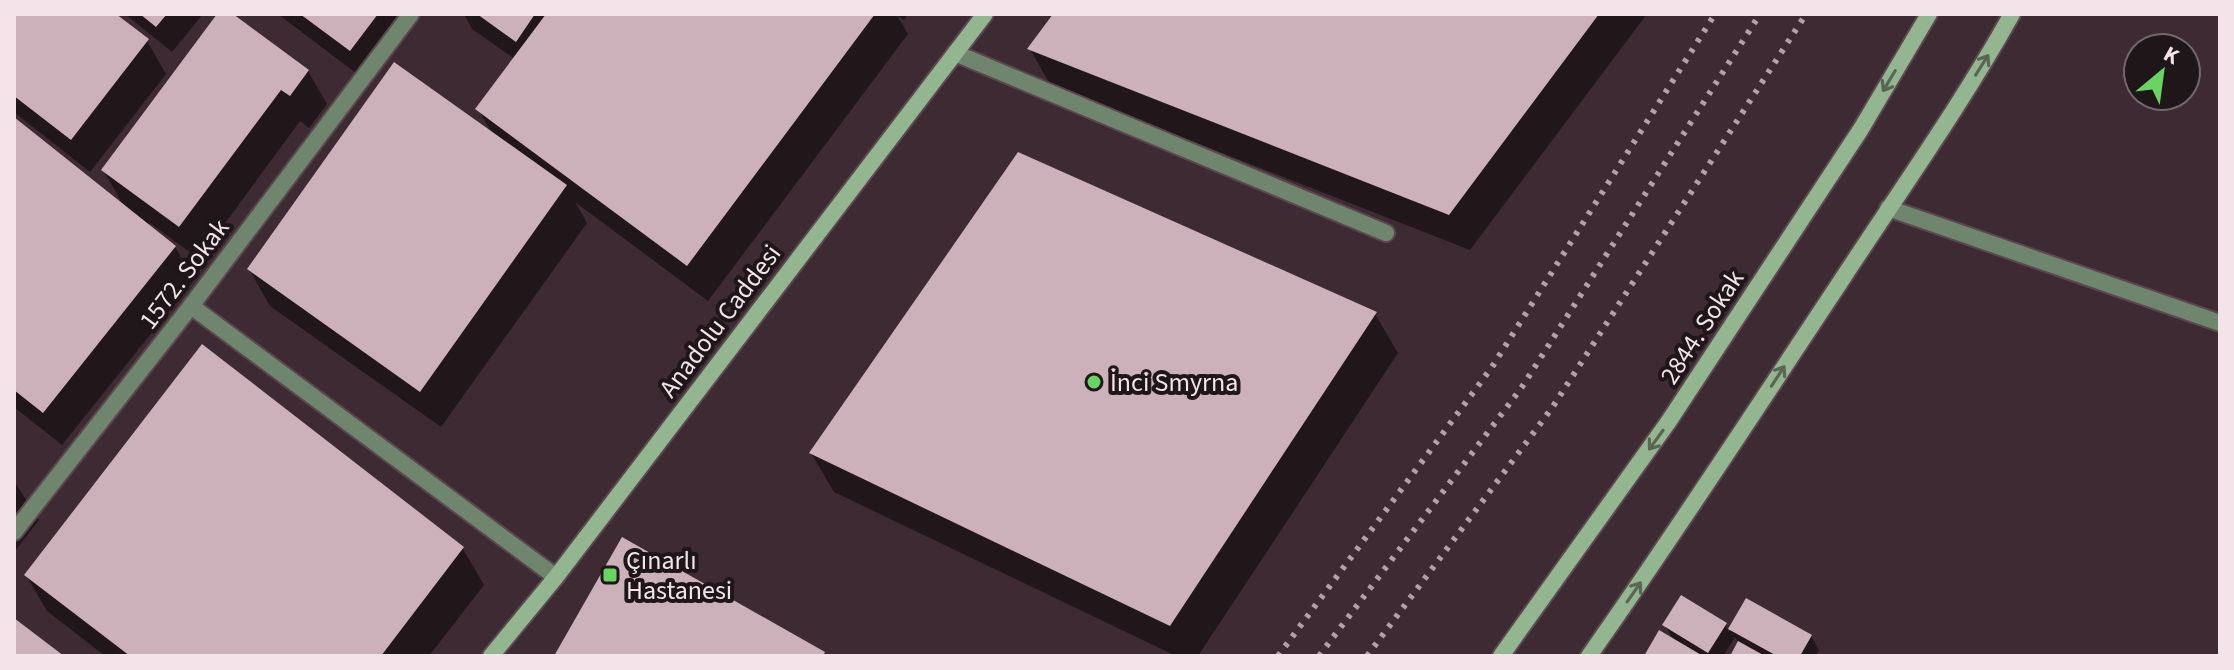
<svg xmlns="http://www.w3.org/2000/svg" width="2234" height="670" viewBox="0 0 2234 670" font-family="'Source Sans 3',sans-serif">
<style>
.shadow{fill:#0007}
.building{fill:#ccb1bb}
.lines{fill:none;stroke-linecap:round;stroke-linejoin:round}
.service-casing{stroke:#5b484f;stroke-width:20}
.minor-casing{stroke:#5b484f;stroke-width:20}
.secondary-casing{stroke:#5b484f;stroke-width:20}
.service{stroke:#70856e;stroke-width:16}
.minor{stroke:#70856e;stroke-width:16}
.secondary{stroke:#93b590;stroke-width:16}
.rail{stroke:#b2a2a8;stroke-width:6;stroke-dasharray:4 8;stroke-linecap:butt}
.oneway{stroke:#596654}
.poi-dot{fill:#69d464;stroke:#1f1619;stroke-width:3}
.labels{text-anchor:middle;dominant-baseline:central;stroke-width:8;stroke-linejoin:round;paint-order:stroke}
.street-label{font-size:26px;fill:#f2e4e9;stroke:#1f1619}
.poi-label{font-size:26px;fill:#f2e4e9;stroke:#1f1619;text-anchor:start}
</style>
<rect width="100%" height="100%" fill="#3e2a32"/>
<path class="shadow" d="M 14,14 L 113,14 L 147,41 L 166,74 L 90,172 L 14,112 Z
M 125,14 L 203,14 L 172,52 Z
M 219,14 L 229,14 L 308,71 L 327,104 L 309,128 L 300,121 L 199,259 L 150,223 L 148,226 L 175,247 L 194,280 L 62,445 L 14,407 L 14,119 L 125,208 L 103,170 Z
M 278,14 L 421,14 L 369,83 Z
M 464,14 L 908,14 L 904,20 L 897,15 L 908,34 L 708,301 L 575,202 L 587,223 L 441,427 L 270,306 L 249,269 L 492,133 L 478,109 L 515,59 L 472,29 Z
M 1056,14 L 1647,14 L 1470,250 L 1051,86 L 1030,49 Z
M 1375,314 L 1398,353 L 1198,656 L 1176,656 L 834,492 L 811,453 Z
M 202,347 L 463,549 L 484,585 L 429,656 L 105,656 L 47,611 L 26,575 Z
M 14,481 L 39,520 L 14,552 Z
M 1747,600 L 1811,636 L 1819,650 L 1816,656 L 1732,656 L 1739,644 L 1735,637 L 1723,656 L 1646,656 L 1674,641 L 1665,625 L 1725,624 L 1729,632 Z"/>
<path class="building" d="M 14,14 L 116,14 L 149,39 L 71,140 L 14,96 Z
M 140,14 L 167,14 L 156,27 Z
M 217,14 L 233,14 L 309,70 L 290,96 L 281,90 L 179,227 L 101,170 Z
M 300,14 L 378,14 L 350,51 Z
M 477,14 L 535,14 L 516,42 Z
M 546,14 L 875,14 L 687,266 L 475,109 Z
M 1053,14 L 1599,14 L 1449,215 L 1027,49 Z
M 394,62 L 567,185 L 420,392 L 247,269 Z
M 14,117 L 176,246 L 43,413 L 14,390 Z
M 1018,152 L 1377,312 L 1170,626 L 809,453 Z
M 202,344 L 464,547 L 381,656 L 130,656 L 24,575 Z
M 622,537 L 825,652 L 823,656 L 554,656 Z
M 1681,595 L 1727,623 L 1708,653 L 1662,625 Z
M 1746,598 L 1812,635 L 1800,656 L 1777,656 L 1728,629 Z
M 14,618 L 64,656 L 14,656 Z
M 1659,630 L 1703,656 L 1644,656 Z
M 1738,641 L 1765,656 L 1730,656 Z"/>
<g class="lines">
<g class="service-casing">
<path id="service" d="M 14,532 L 191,306 L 411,14"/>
</g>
<g class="minor-casing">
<path id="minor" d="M 955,53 L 1386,233
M 1888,208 L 2220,323
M 191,306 L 556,577"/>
</g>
<g class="secondary-casing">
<path id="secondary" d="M 491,656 L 556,577 L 985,14
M 1501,656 L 1669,421 L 1861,129 L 1929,14
M 1589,656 C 1675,534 1756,409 1839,284 C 1897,195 1960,107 2012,14"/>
</g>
<use href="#service" class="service"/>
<use href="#minor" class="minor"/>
<use href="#secondary" class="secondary"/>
<path class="rail" d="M 1278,656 L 1492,367 L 1715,14
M 1319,656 L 1522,387 L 1760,14
M 1367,656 L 1552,408 L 1806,14"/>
</g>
<defs><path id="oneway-shaft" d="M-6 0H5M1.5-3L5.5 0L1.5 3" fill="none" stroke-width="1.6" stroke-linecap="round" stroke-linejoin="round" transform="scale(2)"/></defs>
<g class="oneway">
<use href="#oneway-shaft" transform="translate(1982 65) rotate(-58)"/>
<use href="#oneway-shaft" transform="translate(1889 81) rotate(121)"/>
<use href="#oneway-shaft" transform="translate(1778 376) rotate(-57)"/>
<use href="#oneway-shaft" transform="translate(1656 440) rotate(126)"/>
<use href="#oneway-shaft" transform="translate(1634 592) rotate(-55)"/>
</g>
<g class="poi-dot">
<circle cx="1094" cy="382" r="8"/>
<rect x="602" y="567" width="16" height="16" rx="4"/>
</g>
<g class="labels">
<g class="street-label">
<text transform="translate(184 274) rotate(-53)">1572. Sokak</text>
<text transform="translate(720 321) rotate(-53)">Anadolu Caddesi</text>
<text transform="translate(1702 327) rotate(-57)">2844. Sokak</text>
</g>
<g class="poi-label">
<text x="1110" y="382">İnci Smyrna</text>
<text x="626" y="560">Çınarlı<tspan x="626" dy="30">Hastanesi</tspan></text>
</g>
</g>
<rect width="2234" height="670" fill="none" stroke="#f2e4e9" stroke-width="32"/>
<g transform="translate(2162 72) rotate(29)"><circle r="38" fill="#1f1619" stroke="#73686c" stroke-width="2"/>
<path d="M0-6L14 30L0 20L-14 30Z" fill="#69d464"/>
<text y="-12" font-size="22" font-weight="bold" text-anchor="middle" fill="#f2e4e9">K</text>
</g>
</svg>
